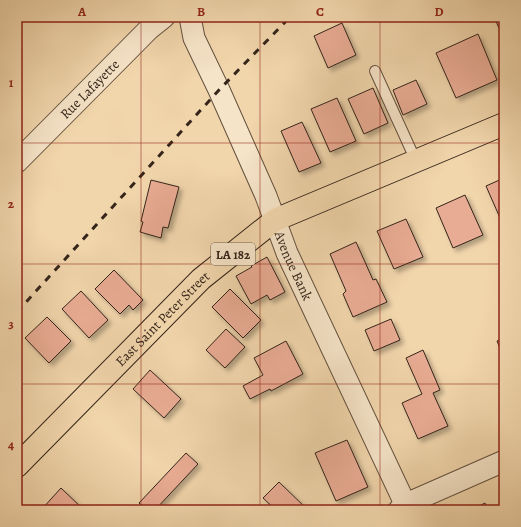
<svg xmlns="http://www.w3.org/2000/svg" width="521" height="527" viewBox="0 0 521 527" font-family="Alegreya,serif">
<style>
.building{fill:#e8ab93;stroke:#34241a;filter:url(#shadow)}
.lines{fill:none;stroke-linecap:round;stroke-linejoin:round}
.service-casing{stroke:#63503e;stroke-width:12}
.minor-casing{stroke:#63503e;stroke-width:23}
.primary-casing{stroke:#34241a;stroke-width:24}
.service{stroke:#f6e4c8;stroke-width:10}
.minor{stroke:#f6e4c8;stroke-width:21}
.primary{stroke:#f1d5ab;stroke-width:22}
.rail{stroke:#34241a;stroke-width:3;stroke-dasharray:7 7;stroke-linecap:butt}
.grid{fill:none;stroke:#8f2418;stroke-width:1;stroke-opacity:0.55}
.labels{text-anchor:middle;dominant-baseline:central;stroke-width:3;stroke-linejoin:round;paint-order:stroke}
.shield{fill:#f6e4c8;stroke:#6e5e4e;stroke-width:1}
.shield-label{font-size:13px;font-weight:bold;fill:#34241a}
.street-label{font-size:14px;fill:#34241a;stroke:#f6e4c8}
.neatline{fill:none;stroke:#8f2418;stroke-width:1.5}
.grid-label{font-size:13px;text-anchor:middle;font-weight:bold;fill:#8f2418}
</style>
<defs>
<filter id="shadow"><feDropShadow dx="3.5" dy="3.5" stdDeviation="2" flood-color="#0004"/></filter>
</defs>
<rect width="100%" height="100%" fill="#f1d5ab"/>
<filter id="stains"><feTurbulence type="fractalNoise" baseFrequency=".005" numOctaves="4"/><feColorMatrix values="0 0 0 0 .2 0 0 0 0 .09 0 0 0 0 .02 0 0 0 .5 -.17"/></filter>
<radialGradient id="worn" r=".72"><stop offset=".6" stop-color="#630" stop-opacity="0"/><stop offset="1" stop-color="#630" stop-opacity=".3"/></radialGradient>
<path class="building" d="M 494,17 L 504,17 L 504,39 Z
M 342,23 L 356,55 L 328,68 L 314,36 Z
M 478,34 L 497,80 L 456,98 L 436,53 Z
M 416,80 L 427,104 L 403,115 L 393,90 Z
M 373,88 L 388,123 L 364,134 L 348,99 Z
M 337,98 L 356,141 L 330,152 L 311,109 Z
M 302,122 L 321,163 L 299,172 L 281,131 Z
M 504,178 L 504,227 L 486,186 Z
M 151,180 L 179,187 L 168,228 L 163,227 L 161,238 L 140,232 L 143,222 L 141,221 Z
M 465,195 L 483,235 L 453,248 L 436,208 Z
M 406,219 L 423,257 L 394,269 L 377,231 Z
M 356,242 L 373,280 L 376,279 L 387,302 L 353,317 L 343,294 L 346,291 L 330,254 Z
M 267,257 L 285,292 L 270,300 L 267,295 L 251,304 L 236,276 L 252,267 L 251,266 Z
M 114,270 L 143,300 L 133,310 L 129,305 L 120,314 L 95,289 Z
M 230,289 L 261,320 L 243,338 L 212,307 Z
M 81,291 L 108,320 L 89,338 L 62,309 Z
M 47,317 L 71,341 L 49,363 L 25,338 Z
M 391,319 L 400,340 L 374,351 L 365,330 Z
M 226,329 L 245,347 L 225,368 L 206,350 Z
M 504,338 L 504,358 L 497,341 Z
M 286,341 L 303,374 L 271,391 L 270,389 L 250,399 L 243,386 L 263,375 L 254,358 Z
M 423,350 L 440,390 L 433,393 L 448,426 L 418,439 L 402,403 L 422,394 L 406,358 Z
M 150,370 L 181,399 L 164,418 L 133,389 Z
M 347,440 L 368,487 L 336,501 L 315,453 Z
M 186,453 L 198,464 L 155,510 L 147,510 L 139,503 Z
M 279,482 L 308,510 L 276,510 L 263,498 Z
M 61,488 L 84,510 L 41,510 Z
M 485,503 L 488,510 L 471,510 Z
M 504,504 L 504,510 L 491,510 Z"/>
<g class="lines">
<g class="service-casing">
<path id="service" d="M 375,71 L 416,161"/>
</g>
<g class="minor-casing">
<g id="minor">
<path id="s1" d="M 190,17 L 194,38 L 219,90 L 266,196 L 287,253 L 408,510"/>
<path id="s2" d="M 17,162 L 149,29 L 164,17"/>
<path d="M 399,510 L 406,504 L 504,461"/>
</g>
</g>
<g class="primary-casing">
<g id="primary">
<path id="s3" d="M 17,466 L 201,279 L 275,220 L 504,124"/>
</g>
</g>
<use href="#service" class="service"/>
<use href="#minor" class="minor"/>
<use href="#primary" class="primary"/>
<path class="rail" d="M 17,312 L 219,90 L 290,17"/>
</g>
<path class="grid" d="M 141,17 L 141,510M 260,17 L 260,510M 380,17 L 380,510M 17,143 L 504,143M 17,264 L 504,264M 17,384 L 504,384"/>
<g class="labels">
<rect class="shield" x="211" y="243" width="44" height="22" rx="3"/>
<g class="shield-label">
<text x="233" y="254">LA 182</text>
</g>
<g class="street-label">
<text stroke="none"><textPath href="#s2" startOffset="103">Rue Lafayette</textPath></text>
<text stroke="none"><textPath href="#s1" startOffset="270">Avenue Bank</textPath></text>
<text stroke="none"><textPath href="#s3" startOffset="207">East Saint Peter Street</textPath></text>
</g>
</g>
<rect width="521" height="527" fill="none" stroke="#f1d5ab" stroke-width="44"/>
<rect x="22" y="22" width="477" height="483" class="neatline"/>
<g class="grid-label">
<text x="82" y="16">A</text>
<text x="201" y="16">B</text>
<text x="320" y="16">C</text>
<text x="439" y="16">D</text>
<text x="11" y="87">1</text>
<text x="11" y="208">2</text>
<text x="11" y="328">3</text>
<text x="11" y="449">4</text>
</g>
<rect width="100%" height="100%" filter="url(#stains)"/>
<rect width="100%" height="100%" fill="url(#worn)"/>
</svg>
